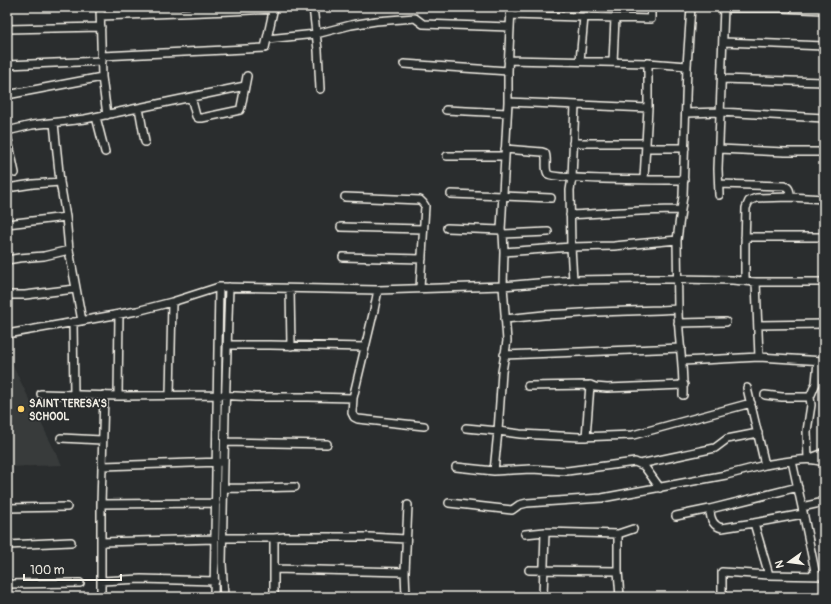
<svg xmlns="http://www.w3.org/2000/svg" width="831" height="604" viewBox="0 0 831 604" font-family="Pangolin,sans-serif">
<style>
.built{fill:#373a3a}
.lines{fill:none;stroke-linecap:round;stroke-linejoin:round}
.street-casing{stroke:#f4f1e8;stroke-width:10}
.street{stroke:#2a2d2e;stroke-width:7}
.poi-dot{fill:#ffd166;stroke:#2a2d2e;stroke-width:1.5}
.labels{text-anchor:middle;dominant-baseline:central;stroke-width:3.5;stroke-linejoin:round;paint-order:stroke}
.poi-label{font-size:11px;font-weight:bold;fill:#f4f1e8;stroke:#2a2d2e;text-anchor:start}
</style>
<rect width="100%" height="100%" fill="#2a2d2e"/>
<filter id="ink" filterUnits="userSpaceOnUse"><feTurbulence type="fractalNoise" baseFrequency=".025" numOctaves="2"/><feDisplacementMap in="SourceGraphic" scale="8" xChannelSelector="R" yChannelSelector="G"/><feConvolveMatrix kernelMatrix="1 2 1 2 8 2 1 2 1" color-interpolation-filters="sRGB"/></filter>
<g filter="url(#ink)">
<path class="built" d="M 7,354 L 62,465 L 7,467 Z"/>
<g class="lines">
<g class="street-casing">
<path id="street" d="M 100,7 L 102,77 L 107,115
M 230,7 L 231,11 L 273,9
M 313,7 L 318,50 L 320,89
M 724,8 L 781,8 L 824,10
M 510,15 L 651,19 L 651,7
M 101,16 L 231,11
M 7,29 L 101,27
M 267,39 L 316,34 L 351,25 L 376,21 L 415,18 L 423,24 L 510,27
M 723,42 L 824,46
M 102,56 L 265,48 L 274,7
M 508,60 L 648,63 L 687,66
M 580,61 L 584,17
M 613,62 L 615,18
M 404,64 L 508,71
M 7,65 L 102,61
M 722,79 L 824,82
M 7,95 L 102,77
M 191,97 L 196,116 L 198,118 L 202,118 L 240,110 L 241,107 L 247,76
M 508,102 L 648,108
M 139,108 L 145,142
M 446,110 L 507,113
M 687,113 L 720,112 L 824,118
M 96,117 L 105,152
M 54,123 L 60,182 L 66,217 L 69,250 L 82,321
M 7,131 L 32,125 L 85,119 L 245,86
M 7,135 L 15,173
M 573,143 L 646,143
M 646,148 L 685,148
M 505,149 L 542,152 L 545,153 C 548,159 544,169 548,174 C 554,180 668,180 684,180
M 719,149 L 785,152 L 824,152
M 447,156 L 505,156
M 644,179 L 648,108 L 648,63
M 719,184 L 785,186 C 790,188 790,192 790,197
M 7,188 L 33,184 L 60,182
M 451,194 L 551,198
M 719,195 L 718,169 L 724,7
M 345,197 L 420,200 L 423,203 L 425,206 L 420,288
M 681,210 L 683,196 L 687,66 L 691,7
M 7,224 L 66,217
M 341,227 L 423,229
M 447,228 L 501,230
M 503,234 L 548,232
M 745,237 L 824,237
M 504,252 L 571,247 L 614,246 L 677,240
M 343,257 L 422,259
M 7,260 L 19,258 L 44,256 L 69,250
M 573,280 L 571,247 L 570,190 L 572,178 L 575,105
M 745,281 L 745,245 L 746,208 L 749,201 L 756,198 L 790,197 L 824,199
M 756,282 L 759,357
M 290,289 L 291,346
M 378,290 L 374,310 L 353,398 L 352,413 L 354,417 L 358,419 L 424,426
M 7,295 L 25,295 L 75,289
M 678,309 C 678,338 684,366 683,395
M 505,319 L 544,315 L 566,314 L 597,312 L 660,310 L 678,309 L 677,240 L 681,210 C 644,210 607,213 570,215
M 73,322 L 74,394
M 678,323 L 726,322
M 758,325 L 824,324
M 7,334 L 137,311 L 172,302 L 219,287 L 378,290 L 503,286 L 573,280 L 643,279 L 678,279 L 732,280 L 756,282 L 824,282
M 227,345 L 270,345 L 365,347
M 504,355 L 681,348
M 683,361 L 759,357 L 824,361
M 818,361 L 816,383 L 810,397 L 811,405 L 807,431 L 808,459 L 824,453
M 528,386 L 590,385 L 595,387 L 607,388 L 684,385
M 747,388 L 765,465 C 780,463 811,455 824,463
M 41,394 L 118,396 L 217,395 L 255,397 L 309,397 L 353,398
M 170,395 L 172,302
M 765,395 L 782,397 L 810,397
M 118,396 L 119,314
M 466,428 L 498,431 L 502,372 L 507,341 L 503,286 L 504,252 L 503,234 L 501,230 L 508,102 L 508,71 L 511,7
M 586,437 L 590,385
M 61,438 L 102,440
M 225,442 L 327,444
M 792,461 L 802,507
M 640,464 L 715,448 L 727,439 L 758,433
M 103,466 L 221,462
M 456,467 L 494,471
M 224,488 C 248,489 271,487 295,487
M 660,488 L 644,466 L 635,462 L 567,471 L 531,469 L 494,471 L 498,431 L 520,434 L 580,437 L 633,435 L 751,403
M 449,503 L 512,510 L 519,505 L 527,503 L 602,498 L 726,475 L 765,465
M 101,504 L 216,503
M 7,508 L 67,507
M 710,509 L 798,487
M 676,516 L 710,509 C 710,518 713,526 722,528 L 754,523 L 803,514
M 754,523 L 769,575
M 525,534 L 545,532 L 618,534 L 633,529
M 618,534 L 618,571 L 620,597
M 223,538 L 274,538 L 285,537 L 369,537 L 406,539
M 274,538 L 274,597
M 101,542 L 215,539
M 7,545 L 71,542
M 274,569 L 405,572
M 529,570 L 618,571
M 816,576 L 802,507 L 824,502
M 101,581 L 141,579 L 215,581
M 7,584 L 80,583
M 101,597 L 101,504 L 104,395
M 214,597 L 219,287
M 224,597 L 222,563 L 225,414 L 229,287
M 406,597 L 405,572 L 408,505
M 543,597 L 545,532
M 722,597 L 722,572 L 769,575 L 824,576"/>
</g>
<use href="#street" class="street"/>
</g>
</g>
<circle class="poi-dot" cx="21" cy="409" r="4"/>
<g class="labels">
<g class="poi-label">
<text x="29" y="403">SAINT TERESA'S<tspan x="29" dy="13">SCHOOL</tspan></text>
</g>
</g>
<rect width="831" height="604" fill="none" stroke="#2a2d2e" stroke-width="24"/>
<rect x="12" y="12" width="807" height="580" fill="none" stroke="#f4f1e8" stroke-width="1.5" filter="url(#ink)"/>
<g transform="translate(789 562) rotate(256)" stroke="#2a2d2e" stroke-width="3" paint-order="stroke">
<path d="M0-3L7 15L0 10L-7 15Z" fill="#f4f1e8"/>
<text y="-6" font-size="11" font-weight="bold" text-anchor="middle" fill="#f4f1e8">N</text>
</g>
<path d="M24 574v6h97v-6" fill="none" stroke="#f4f1e8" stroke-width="2"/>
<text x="30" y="574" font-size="12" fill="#f4f1e8" stroke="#2a2d2e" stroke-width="3" paint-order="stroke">100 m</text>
</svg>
